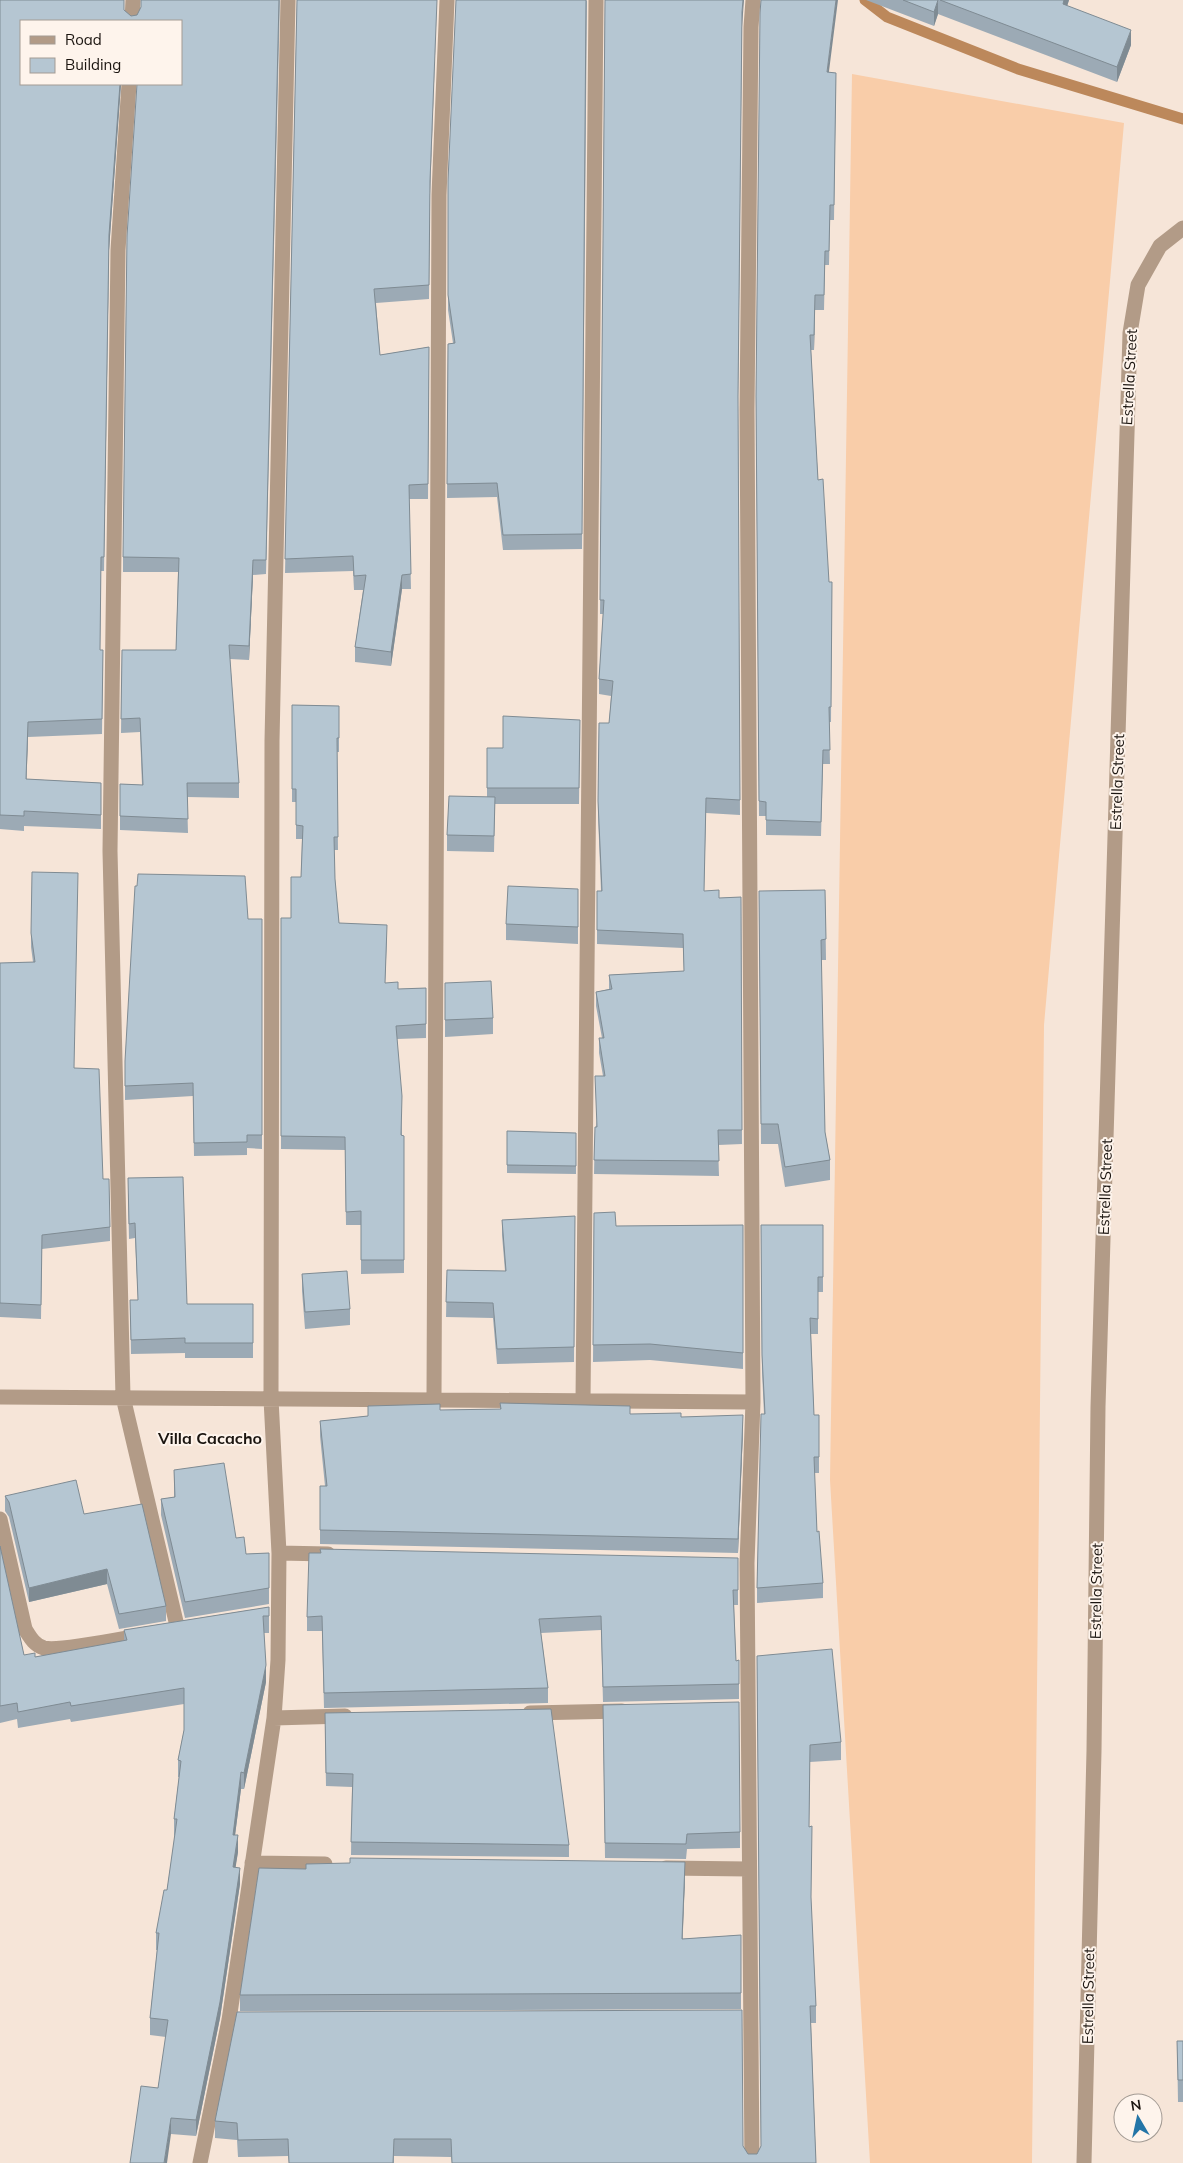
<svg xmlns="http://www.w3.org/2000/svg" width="1183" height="2163" viewBox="0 0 1183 2163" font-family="Mulish,sans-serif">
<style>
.grass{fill:#f9cda9}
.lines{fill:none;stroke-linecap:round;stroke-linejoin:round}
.stream{stroke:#bc885b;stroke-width:11}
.street{stroke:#b29b87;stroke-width:15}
.wall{fill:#9caab5}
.shaded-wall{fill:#7f8b93}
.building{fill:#b5c6d2;stroke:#7f8b93}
.labels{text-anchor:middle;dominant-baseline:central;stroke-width:4;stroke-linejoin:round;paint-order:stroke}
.street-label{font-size:15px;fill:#1b1510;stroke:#fef4ec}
.neighbourhood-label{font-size:16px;font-weight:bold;fill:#1b1510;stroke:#fef4ec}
</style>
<rect width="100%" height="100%" fill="#f6e5d8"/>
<path class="grass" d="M 852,74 L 1124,123 L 1044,1025 L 1032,2163 L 870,2163 L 830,1480 Z"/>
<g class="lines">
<path class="stream" d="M 865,0 L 887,17 L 1018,69 L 1183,119"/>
<path class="street" d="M 132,21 L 133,0
M 129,84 L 118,250 L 110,851 L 123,1397 L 178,1630
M 0,1397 L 753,1402
M 434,1399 L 439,195 L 447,0
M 583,1401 L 596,0
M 0,1519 L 25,1629 C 30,1637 34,1645 44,1648 C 59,1652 125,1638 144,1635
M 279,1553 L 328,1554
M 530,1713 L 622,1711
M 274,1718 L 345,1716
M 252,1863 L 325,1864
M 666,1868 L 748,1869
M 200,2163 L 229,2020 L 274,1718 L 278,1660 L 279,1553 L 271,1399 L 272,741 L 288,0
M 752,2163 L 747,1563 L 753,1402 L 747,410 L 751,27 L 753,0
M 1084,2163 L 1094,1751 L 1098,1407 L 1130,333 L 1138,285 L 1160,246 L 1183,228"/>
</g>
<path class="wall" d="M 0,0 L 124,10 L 131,16 L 280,0 L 266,574 L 253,575 L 249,660 L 230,659 L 239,783 L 239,798 L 187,797 L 188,833 L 120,830 L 120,784 L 142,785 L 140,732 L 121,733 L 122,650 L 176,650 L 178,572 L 123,572 L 123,557 L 181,21 L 21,84 L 121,84 L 109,250 L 104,571 L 101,571 L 100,650 L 103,650 L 102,734 L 28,737 L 26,779 L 101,783 L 101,829 L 24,826 L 24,831 L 0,829 Z
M 297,0 L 430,195 L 429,299 L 376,303 L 380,355 L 429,347 L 428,499 L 409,499 L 411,589 L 402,589 L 391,666 L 355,662 L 355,647 L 363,590 L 354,590 L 353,571 L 285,573 Z
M 587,0 L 582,549 L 503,550 L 497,497 L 447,498 L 448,344 L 453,343 L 448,310 L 448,181 Z
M 605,0 L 742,27 L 738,405 L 740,815 L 706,813 L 704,891 L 719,898 L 741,897 L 742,1144 L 718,1145 L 719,1176 L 594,1174 L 595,1127 L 596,1127 L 603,1076 L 599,1053 L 599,1038 L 602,1038 L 596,1006 L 596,992 L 609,989 L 609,975 L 684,971 L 683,948 L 597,944 L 597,891 L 601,891 L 598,815 L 599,723 L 609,723 L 611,696 L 599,694 L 599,679 L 603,614 L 600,614 Z
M 866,0 L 1069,0 L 1067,6 L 1131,45 L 1117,82 L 938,14 L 934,26 Z
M 829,72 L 836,73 L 834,220 L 830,220 L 829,265 L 825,265 L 824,310 L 815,310 L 814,350 L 811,350 L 818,480 L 829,582 L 832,582 L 831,722 L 829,722 L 830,764 L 823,764 L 821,836 L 766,835 L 766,816 L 759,816 L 756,396 Z
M 292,705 L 339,706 L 339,752 L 337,752 L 338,850 L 334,850 L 335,879 L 339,923 L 387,938 L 385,983 L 398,989 L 426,988 L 426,1038 L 397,1039 L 402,1135 L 404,1136 L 404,1273 L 361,1274 L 361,1225 L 346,1225 L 345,1150 L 281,1149 L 281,918 L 291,918 L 301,877 L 302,839 L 296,839 L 296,802 L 292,802 Z
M 580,720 L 579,804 L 495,804 L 494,852 L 447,851 L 447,835 L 487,797 L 487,748 L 503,748 Z
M 578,889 L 578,944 L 506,940 L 506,924 Z
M 825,890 L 826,960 L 821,960 L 825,1132 L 830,1160 L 830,1180 L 785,1187 L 778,1144 L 761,1144 L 759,891 Z
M 248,919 L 262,919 L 262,1149 L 247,1148 L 247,1155 L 194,1156 L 193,1096 L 125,1100 L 125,1061 Z
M 31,933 L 74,1068 L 103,1179 L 110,1227 L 110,1241 L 42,1249 L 41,1319 L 0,1317 L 0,963 L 33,962 L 31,947 Z
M 445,983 L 493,1018 L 493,1034 L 445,1037 Z
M 507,1131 L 576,1133 L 576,1174 L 507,1173 Z
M 128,1193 L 187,1304 L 253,1304 L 253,1358 L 185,1358 L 185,1353 L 131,1354 L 130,1300 L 138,1300 L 135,1238 L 129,1239 Z
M 594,1213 L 616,1226 L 743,1225 L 743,1369 L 650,1360 L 593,1362 Z
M 575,1216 L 574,1362 L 497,1364 L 493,1318 L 446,1317 L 447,1270 L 505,1271 L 502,1235 L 502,1220 Z
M 761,1225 L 823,1225 L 823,1292 L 818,1292 L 818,1334 L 811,1334 L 814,1415 L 819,1415 L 819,1473 L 814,1473 L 817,1532 L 823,1583 L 823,1598 L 757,1603 L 757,1588 L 764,1414 L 762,1371 Z
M 302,1274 L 350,1309 L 350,1325 L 305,1329 L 302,1291 Z
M 500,1403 L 630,1414 L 681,1417 L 743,1430 L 738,1553 L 320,1544 L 320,1486 L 325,1486 L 320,1436 L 320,1421 L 368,1416 L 368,1406 L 440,1410 L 500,1409 Z
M 174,1470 L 236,1538 L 246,1554 L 269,1553 L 269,1604 L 185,1618 L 161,1515 L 161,1499 L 174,1497 Z
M 5,1496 L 84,1514 L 166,1606 L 166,1621 L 119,1629 L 107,1584 L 29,1602 L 9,1517 L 5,1511 Z
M 0,1546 L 24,1655 L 35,1657 L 124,1641 L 124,1630 L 269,1607 L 269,1633 L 264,1633 L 266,1682 L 244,1789 L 241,1789 L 235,1835 L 238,1852 L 235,1868 L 240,1884 L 220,2018 L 196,2136 L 171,2134 L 158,2088 L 166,2037 L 150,2035 L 150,2018 L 157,1950 L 156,1950 L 156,1933 L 167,1890 L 175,1836 L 174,1835 L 174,1819 L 179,1777 L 178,1777 L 178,1760 L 184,1730 L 184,1704 L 71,1722 L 70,1719 L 18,1728 L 17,1719 L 0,1723 Z
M 738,1558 L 738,1605 L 734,1605 L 736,1661 L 739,1660 L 739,1699 L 603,1702 L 601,1630 L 541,1633 L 548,1688 L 548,1703 L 324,1708 L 322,1631 L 307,1631 L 307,1617 Z
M 757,1656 L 841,1742 L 841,1760 L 810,1762 L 809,1827 L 811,1902 L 816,2006 L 816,2023 L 811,2023 L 816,2163 L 452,2163 L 451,2157 L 394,2156 L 394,2163 L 289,2163 L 288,2156 L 238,2157 L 237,2140 L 215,2138 L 215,2121 L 743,2146 L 748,2154 L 757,2154 L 761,2146 Z
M 603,1705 L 740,1832 L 740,1848 L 687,1849 L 686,1859 L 605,1858 Z
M 325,1726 L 569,1845 L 569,1857 L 351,1855 L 352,1787 L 326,1786 Z
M 685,1878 L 682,1939 L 741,1935 L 741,2009 L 240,2011 L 240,1995 Z
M 1177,2041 L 1183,2041 L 1183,2102 L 1178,2102 Z"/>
<path class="shaded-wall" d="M 437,0 L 430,195 L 429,299 L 430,181 Z
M 743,0 L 744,0 L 742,27 L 742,12 Z
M 836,0 L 838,0 L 827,87 L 827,72 Z
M 938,0 L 938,14 L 934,26 L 934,12 Z
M 1064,0 L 1069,0 L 1063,19 L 1063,4 Z
M 1131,30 L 1131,45 L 1117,82 L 1117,67 Z
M 120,84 L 121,84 L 109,250 L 104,571 L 109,235 Z
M 815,295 L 815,310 L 814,350 L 814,335 Z
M 253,560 L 253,575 L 249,660 L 249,646 Z
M 402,575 L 402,589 L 391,666 L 391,652 Z
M 28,722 L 28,737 L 26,794 L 26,779 Z
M 743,1415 L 743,1430 L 738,1553 L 738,1539 Z
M 107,1569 L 107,1584 L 29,1602 L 29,1588 Z
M 266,1665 L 266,1682 L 244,1789 L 244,1773 Z
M 241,1772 L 241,1789 L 233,1851 L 233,1835 Z
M 238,1835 L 238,1852 L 233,1884 L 233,1867 Z
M 685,1862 L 685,1878 L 682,1955 L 682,1939 Z
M 240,1868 L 240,1884 L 220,2018 L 196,2136 L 196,2120 Z
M 171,2118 L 171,2134 L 167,2163 L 164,2163 Z"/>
<path class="building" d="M 0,0 L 124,0 L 124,10 L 131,16 L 137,15 L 141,7 L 141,0 L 279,0 L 266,560 L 253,560 L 249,646 L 229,645 L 239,783 L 187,783 L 188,819 L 120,816 L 120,784 L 143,785 L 140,718 L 121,719 L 122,650 L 176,650 L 179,558 L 123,557 L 127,236 L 137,84 L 181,84 L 181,21 L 21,21 L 21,84 L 120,84 L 109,235 L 104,557 L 101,557 L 100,650 L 103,650 L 102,719 L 28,722 L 26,779 L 101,783 L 101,815 L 24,811 L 24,816 L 0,815 Z
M 297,0 L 437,0 L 430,181 L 429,285 L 374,289 L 380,355 L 429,347 L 428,484 L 409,485 L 411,574 L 402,575 L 391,652 L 355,647 L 366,575 L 354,576 L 353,556 L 285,559 Z
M 456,0 L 586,0 L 582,534 L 503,535 L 497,483 L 447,484 L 448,344 L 455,343 L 448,295 L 448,181 Z
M 605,0 L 743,0 L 742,12 L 738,396 L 740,800 L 706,798 L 704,891 L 719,890 L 719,898 L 741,897 L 742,1130 L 718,1130 L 719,1161 L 594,1160 L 595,1127 L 597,1127 L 595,1076 L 605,1076 L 599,1038 L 604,1038 L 596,992 L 612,989 L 609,975 L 684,971 L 683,934 L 597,930 L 597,891 L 602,891 L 598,801 L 599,723 L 609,723 L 613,681 L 599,679 L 604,600 L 600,600 Z
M 761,0 L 836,0 L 827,72 L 836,73 L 834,205 L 830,205 L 829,251 L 825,251 L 824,295 L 815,295 L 814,335 L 810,335 L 818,480 L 823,479 L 829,582 L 832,582 L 831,707 L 829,707 L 830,750 L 823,750 L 821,822 L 766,820 L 766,802 L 759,801 L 756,396 L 760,13 Z
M 903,0 L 938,0 L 934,12 Z
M 940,0 L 1064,0 L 1063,4 L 1131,30 L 1117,67 Z
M 292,705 L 339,706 L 339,738 L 337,738 L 338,837 L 334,837 L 335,879 L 339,923 L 387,925 L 385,983 L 398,982 L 398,989 L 426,988 L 426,1024 L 396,1026 L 402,1096 L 401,1135 L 404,1136 L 404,1260 L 361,1260 L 361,1211 L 346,1212 L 345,1137 L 281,1136 L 281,918 L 291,918 L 291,877 L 301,877 L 303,826 L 296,825 L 296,789 L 292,789 Z
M 503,716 L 580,720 L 579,788 L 487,788 L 487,748 L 503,748 Z
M 449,796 L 495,797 L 494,836 L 447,835 Z
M 32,872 L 78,873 L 74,1068 L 99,1069 L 103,1179 L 109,1179 L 110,1227 L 42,1235 L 41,1305 L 0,1303 L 0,963 L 35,962 L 31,933 Z
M 138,874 L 245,876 L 248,919 L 262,919 L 262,1135 L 247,1135 L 247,1142 L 194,1143 L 193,1083 L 125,1086 L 125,1061 L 135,886 L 137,886 Z
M 508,886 L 578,889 L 578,927 L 506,924 Z
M 825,890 L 826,939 L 821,940 L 825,1132 L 830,1160 L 785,1167 L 778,1124 L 761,1124 L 759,891 Z
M 491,981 L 493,1018 L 445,1020 L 445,983 Z
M 507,1131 L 576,1133 L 576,1166 L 507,1165 Z
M 183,1177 L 187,1304 L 253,1304 L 253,1343 L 185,1343 L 185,1338 L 131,1340 L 130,1300 L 138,1300 L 135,1223 L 129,1224 L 128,1178 Z
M 615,1212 L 616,1226 L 743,1225 L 743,1353 L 650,1344 L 593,1345 L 594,1213 Z
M 575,1216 L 574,1347 L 497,1349 L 493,1303 L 446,1302 L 447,1270 L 506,1271 L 502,1220 Z
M 761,1225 L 823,1225 L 823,1277 L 818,1277 L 818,1319 L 810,1318 L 814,1415 L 819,1415 L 819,1457 L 814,1457 L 817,1532 L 819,1531 L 823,1583 L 757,1588 L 761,1414 L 765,1414 L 762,1355 Z
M 347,1271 L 350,1309 L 305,1312 L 302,1274 Z
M 500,1403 L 630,1406 L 630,1414 L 681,1413 L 681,1417 L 743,1415 L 738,1539 L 320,1530 L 320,1486 L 327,1486 L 320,1421 L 368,1416 L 368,1406 L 440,1404 L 440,1410 L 501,1409 Z
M 224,1463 L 236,1538 L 244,1537 L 246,1554 L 269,1553 L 269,1588 L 185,1602 L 161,1499 L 175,1497 L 174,1470 Z
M 76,1480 L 84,1514 L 142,1504 L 166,1606 L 119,1614 L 107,1569 L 29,1588 L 9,1502 L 5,1496 Z
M 0,1546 L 24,1655 L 35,1653 L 35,1657 L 127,1640 L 124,1630 L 269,1607 L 269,1616 L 263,1616 L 266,1665 L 244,1773 L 241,1772 L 233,1835 L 238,1835 L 233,1867 L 240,1868 L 220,2002 L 196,2120 L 171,2118 L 164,2163 L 130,2163 L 141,2086 L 158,2088 L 168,2020 L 150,2018 L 159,1933 L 156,1933 L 164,1890 L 167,1890 L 177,1819 L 174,1819 L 181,1761 L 178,1760 L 184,1730 L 184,1688 L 71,1706 L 70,1702 L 18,1712 L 17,1703 L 0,1706 Z
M 320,1549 L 738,1558 L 738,1590 L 733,1590 L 736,1661 L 739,1660 L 739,1684 L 603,1687 L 601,1616 L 539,1619 L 548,1688 L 324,1693 L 322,1616 L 307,1617 L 309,1553 L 321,1553 Z
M 832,1649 L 841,1742 L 810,1745 L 809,1827 L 812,1826 L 811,1897 L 816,2006 L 810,2006 L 816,2163 L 452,2163 L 451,2139 L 394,2139 L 393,2163 L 289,2163 L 288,2139 L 238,2140 L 237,2123 L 215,2121 L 237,2012 L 742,2010 L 743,2146 L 748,2154 L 757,2154 L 761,2146 L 757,1656 Z
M 739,1702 L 740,1832 L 687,1834 L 686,1844 L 605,1843 L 603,1705 Z
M 551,1709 L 569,1845 L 351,1842 L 353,1774 L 326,1773 L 325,1713 Z
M 350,1858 L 685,1862 L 682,1939 L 741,1935 L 741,1993 L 240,1995 L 259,1868 L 306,1869 L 306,1864 L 350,1863 Z
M 1177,2041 L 1183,2041 L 1183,2080 L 1178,2080 Z"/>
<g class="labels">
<g class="street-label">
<text transform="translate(1129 377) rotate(-87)">Estrella Street</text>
<text transform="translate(1117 782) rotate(-88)">Estrella Street</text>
<text transform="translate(1105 1187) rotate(-88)">Estrella Street</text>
<text transform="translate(1096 1591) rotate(-89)">Estrella Street</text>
<text transform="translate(1088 1996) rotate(-89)">Estrella Street</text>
</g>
<g class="neighbourhood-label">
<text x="210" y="1438">Villa Cacacho</text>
</g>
</g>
<rect x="20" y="20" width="162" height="65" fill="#fef4ec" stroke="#a39b94"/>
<rect x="30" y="36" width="25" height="8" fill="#b29b87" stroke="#a39b94"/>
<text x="65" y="45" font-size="15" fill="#1b1510">Road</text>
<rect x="30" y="58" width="25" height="15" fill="#b5c6d2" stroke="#a39b94"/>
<text x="65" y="70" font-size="15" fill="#1b1510">Building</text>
<g transform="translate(1138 2118) rotate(351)"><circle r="24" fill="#fef4ec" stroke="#a39b94"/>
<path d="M0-4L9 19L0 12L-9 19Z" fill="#2475a7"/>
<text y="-8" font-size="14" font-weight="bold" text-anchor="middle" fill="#1b1510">N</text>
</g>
</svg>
